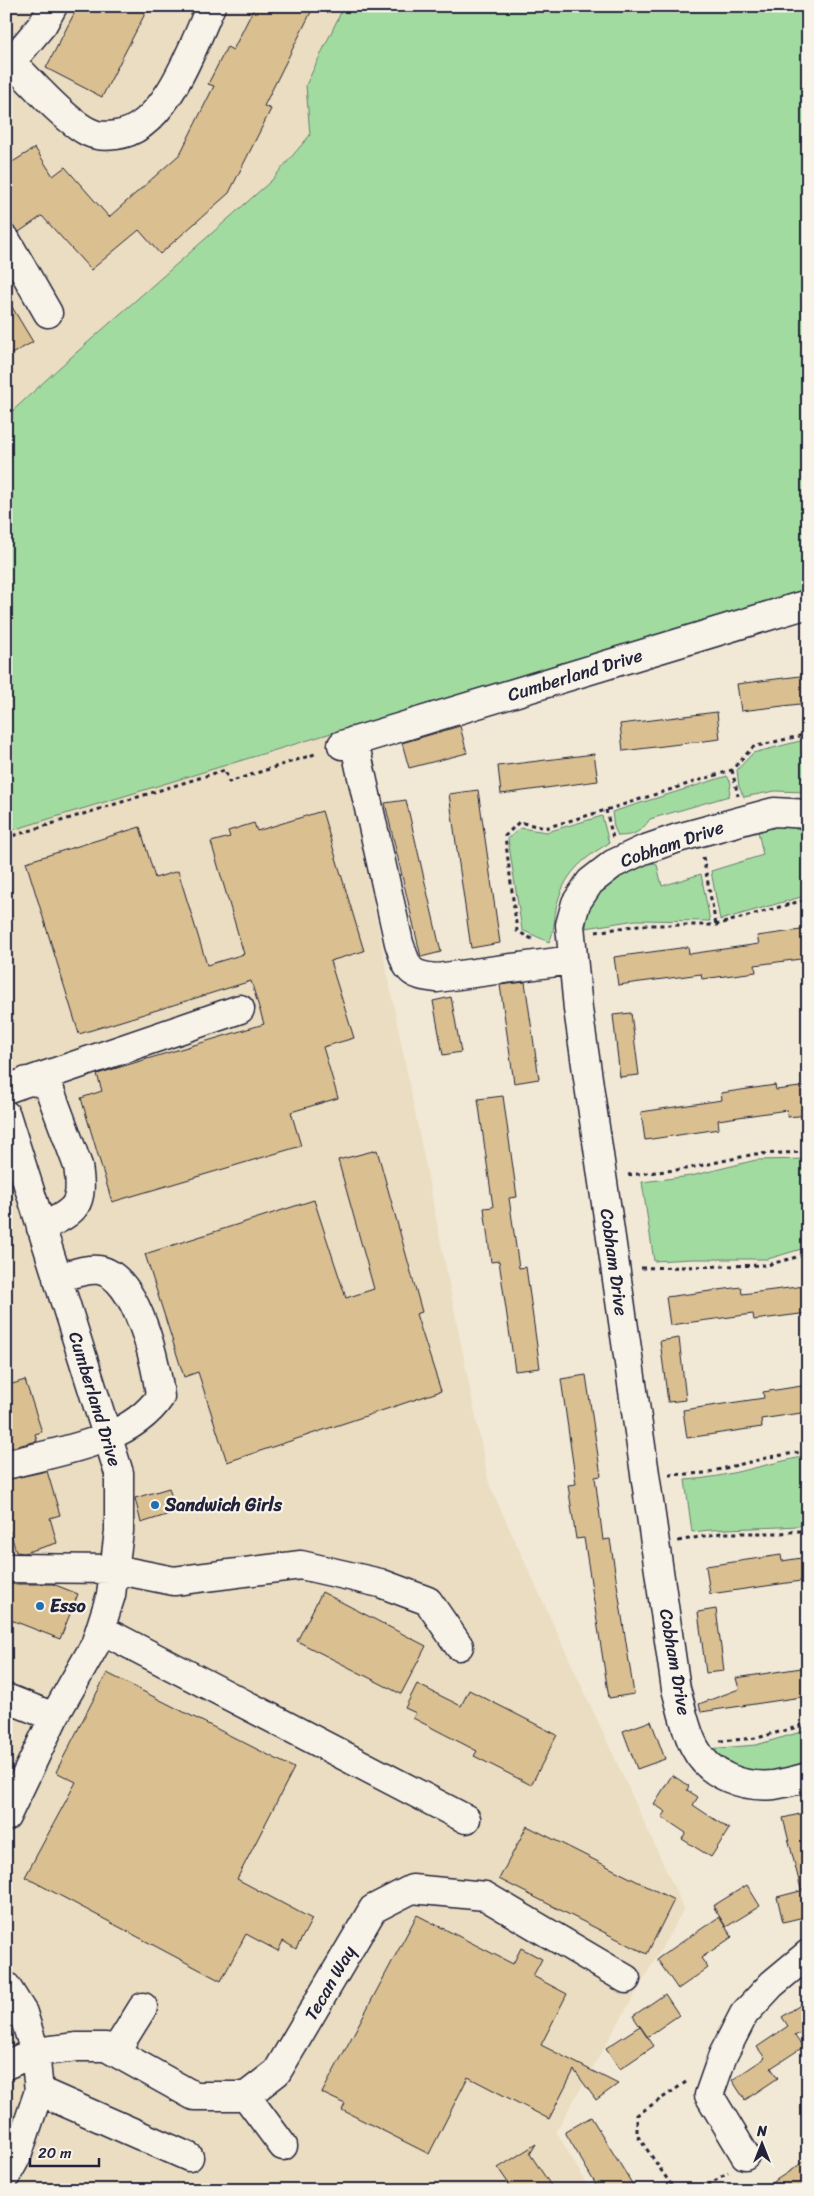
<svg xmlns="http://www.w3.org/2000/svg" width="814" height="2196" viewBox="0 0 814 2196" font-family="Sriracha,sans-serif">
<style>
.built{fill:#eaddc1}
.green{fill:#a2dba0;stroke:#627e6e}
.building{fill:#dac090;stroke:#22223b}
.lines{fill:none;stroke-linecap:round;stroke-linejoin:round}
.minor-casing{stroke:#22223b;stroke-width:31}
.path{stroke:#22223b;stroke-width:3;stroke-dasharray:4 4;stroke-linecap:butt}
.minor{stroke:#f7f3e8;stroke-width:28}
.poi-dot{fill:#1f6fb2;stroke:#f7f3e8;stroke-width:2}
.labels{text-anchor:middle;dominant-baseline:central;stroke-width:4.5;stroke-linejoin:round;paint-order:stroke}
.street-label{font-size:18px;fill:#22223b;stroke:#f7f3e8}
.poi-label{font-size:18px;font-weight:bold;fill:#22223b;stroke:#f7f3e8;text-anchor:start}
</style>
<rect width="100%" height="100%" fill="#f1e9d6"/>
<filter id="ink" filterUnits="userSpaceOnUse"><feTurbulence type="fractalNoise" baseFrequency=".02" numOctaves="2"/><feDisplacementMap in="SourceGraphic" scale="10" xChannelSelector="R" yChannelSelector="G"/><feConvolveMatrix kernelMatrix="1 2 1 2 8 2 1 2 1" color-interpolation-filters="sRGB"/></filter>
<g filter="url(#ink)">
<path class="built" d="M 6,6 L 344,6 L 306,85 L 310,134 L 271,181 L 60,367 L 6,417 Z
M 339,731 L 489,1484 L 684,1909 L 556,2131 L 590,2190 L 6,2190 L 6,832 Z"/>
<path class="green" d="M 344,6 L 808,6 L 808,588 L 6,832 L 6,417 L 60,367 L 271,181 L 310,135 L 306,85 Z
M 808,739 L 808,792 L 775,791 L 744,797 L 739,787 L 737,770 L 753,753 Z
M 727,776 L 731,783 L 729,796 L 650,819 C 641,832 634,836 618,836 L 614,827 L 612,812 Z
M 602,816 L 609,843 C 581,860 564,874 556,908 C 554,920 555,931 549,942 L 522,930 L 508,839 L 520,828 L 547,832 Z
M 808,823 L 808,895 L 720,920 L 711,871 L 763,855 L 757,826 Z
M 648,861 L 657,865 L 662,886 L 701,874 L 710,921 L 636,920 L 586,928 C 586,909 594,891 609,879 C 619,871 636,866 648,861 Z
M 808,1159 L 808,1247 L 768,1259 L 692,1259 L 654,1261 L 642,1182 L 691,1176 L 756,1160 Z
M 808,1456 L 808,1525 C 769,1529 730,1527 692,1532 L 685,1480 C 726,1478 767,1463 808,1456 Z
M 808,1730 L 808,1758 L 785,1773 L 767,1775 L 726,1763 L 707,1749 L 756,1745 Z"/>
<path class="building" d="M 78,6 L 149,6 L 102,97 L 46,68 Z
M 255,6 L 314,6 L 264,106 L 271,109 L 229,193 L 160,254 L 139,230 L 91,270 L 42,216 L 19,232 L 13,226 L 6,224 L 6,166 L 35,148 L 53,176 L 65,167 L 109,217 L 180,154 L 214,86 L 208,84 L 227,47 L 233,50 Z
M 6,297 L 33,342 L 6,357 Z
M 808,675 L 808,703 L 741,711 L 737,684 Z
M 717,712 L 720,739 L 623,751 L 620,724 Z
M 460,726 L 467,753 L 409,768 L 402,743 Z
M 594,754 L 598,781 L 501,794 L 498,766 Z
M 478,790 L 500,943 L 471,948 L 449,794 Z
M 406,800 L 441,952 L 421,957 L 385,803 Z
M 322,811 L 364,951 L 330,961 L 354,1038 L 323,1047 L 338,1098 L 291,1112 L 301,1146 L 112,1202 L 81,1098 L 102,1091 L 97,1074 L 264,1024 L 251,981 L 79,1034 L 26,862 L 140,827 L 155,878 L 178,871 L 207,965 L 244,954 L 211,842 L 230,837 L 228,831 L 254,823 L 257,831 Z
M 808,929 L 808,958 L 755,965 L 756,972 L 702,979 L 701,974 L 618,985 L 614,957 L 688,947 L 689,954 L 759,944 L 757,936 Z
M 525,982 L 539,1079 L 514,1083 L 500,985 Z
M 451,997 L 461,1052 L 443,1055 L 433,1001 Z
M 631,1013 L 639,1075 L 620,1077 L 613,1015 Z
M 775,1085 L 776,1090 L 808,1086 L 808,1115 L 788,1117 L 787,1110 L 718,1120 L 719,1129 L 645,1140 L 641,1112 L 722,1100 L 721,1093 Z
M 503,1096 L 517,1197 L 509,1198 L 519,1268 L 526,1267 L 540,1368 L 515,1371 L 499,1261 L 491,1262 L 484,1208 L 493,1207 L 478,1099 Z
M 377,1150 L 422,1312 L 416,1314 L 441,1391 L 227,1462 L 198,1372 L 184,1377 L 145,1254 L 314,1200 L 346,1298 L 374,1289 L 338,1160 Z
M 805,1286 L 808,1313 L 754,1320 L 753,1314 L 670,1325 L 666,1297 L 741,1287 L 742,1294 Z
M 679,1338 L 686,1400 L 668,1402 L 660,1341 Z
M 586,1375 L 601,1476 L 595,1477 L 603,1540 L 610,1539 L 634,1694 L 609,1698 L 584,1538 L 576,1539 L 568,1485 L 576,1484 L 561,1379 Z
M 25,1380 L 42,1432 L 35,1434 L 37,1441 L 6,1449 L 6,1386 Z
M 808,1385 L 808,1412 L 761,1419 L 762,1427 L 687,1438 L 683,1410 L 764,1398 L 763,1392 Z
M 47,1471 L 60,1515 L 50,1518 L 57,1543 L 24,1553 L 16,1552 L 10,1531 L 6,1532 L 6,1480 Z
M 169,1488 L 176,1512 L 141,1523 L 135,1498 Z
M 781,1555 L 782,1561 L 808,1557 L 808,1580 L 710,1594 L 706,1566 Z
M 10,1584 L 53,1584 L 78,1594 L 60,1639 L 6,1618 L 6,1585 Z
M 322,1592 L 426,1646 L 401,1694 L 297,1641 Z
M 716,1609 L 724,1671 L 706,1673 L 698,1612 Z
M 808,1667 L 808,1696 L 701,1712 L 699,1704 L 739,1689 L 736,1678 Z
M 107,1673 L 294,1768 L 237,1879 L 312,1919 L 296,1949 L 283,1941 L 278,1951 L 246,1934 L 221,1981 L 25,1877 L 76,1782 L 56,1772 Z
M 417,1684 L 461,1706 L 469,1690 L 557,1735 L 531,1785 L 474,1756 L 477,1751 L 413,1718 L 416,1713 L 405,1708 Z
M 651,1721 L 665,1759 L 637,1769 L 623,1731 Z
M 672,1775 L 689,1786 L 687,1790 L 698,1797 L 693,1805 L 729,1829 L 711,1857 L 682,1839 L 686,1833 L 662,1817 L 666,1812 L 654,1804 Z
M 808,1812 L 808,1888 L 801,1889 L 783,1818 Z
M 527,1826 L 674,1900 L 647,1954 L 499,1879 Z
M 747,1885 L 760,1906 L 726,1927 L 713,1906 Z
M 808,1889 L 808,1916 L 783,1922 L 777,1897 Z
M 417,1915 L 513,1964 L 521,1948 L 542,1959 L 533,1976 L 567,1994 L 541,2045 L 618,2084 L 596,2100 L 574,2070 L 549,2119 L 468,2077 L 429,2154 L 342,2110 L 345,2104 L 322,2093 Z
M 719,1917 L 732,1937 L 701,1958 L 708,1968 L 678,1989 L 657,1959 Z
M 665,1994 L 679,2015 L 647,2037 L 633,2016 Z
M 808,2000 L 808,2028 L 795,2036 L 794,2035 L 803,2047 L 771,2068 L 778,2078 L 745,2100 L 732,2080 L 765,2058 L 757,2047 L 788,2026 L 782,2017 Z
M 640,2026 L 654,2046 L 620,2069 L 606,2048 Z
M 591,2117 L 636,2190 L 599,2190 L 565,2132 Z
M 536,2144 L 530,2154 L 554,2190 L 513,2190 L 498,2168 Z
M 808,2159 L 808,2190 L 761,2190 Z"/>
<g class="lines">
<g class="minor-casing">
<path id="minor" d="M 11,62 C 33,83 56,111 80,127 C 93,136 102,137 116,135 C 165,130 193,46 211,6
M 6,68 L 43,24 L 53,6
M 6,240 L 48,313
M 354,741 L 399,943 C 408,969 407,975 437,978 L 572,960
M 342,745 L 808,604
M 808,814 L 774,812 L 678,838 L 643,850 L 613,864 L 590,882 L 576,903 L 570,925 L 578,1009 L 676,1689 C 682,1709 685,1730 695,1748 C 709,1776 744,1788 774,1785 C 785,1783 797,1780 808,1777
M 27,1081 L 39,1082 L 49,1088 L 78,1166 C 84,1207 76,1210 41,1228
M 6,1089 L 240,1009
M 6,1115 L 119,1473 L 119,1531 L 111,1595 L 95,1645 L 54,1717 L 6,1817
M 6,1465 C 57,1451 129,1443 160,1397 C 157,1365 137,1276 99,1270 C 86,1268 70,1275 57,1278
M 6,1568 L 114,1569 L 174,1581 L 301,1565 L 380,1583 L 428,1601 L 459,1646
M 100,1629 L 466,1819
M 6,1698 L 54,1717
M 6,1986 L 23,2013 L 35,2052 L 39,2091 L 17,2156 L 6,2176
M 115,2052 L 143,2007
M 6,2065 L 35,2052 L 77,2047 L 106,2047 L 194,2096 L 246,2096 L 277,2072 L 373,1909 L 412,1889 L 485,1896 L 626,1979
M 39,2091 L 189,2157
M 246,2096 L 283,2146
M 745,2155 L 709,2095 L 723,2055 L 744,2014 L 772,1984 L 808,1954"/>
</g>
<path class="path" d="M 732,770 L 738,796
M 606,810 L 613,838
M 6,838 L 225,770 L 229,782 L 318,753
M 703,857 L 716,925
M 596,932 L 639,925 L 716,925 L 808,899
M 532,939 L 517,931 L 505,836 L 519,822 L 545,828 L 606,810 L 732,770 L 753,747 L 808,734
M 628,1175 L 685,1169 L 755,1154 L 808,1152
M 641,1268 L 767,1265 L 808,1254
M 669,1475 L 705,1473 L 770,1457 L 808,1451
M 678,1541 L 721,1533 L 781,1533 L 808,1530
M 720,1741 L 757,1738 L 808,1724
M 686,2082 L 637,2115 L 637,2135 L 672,2186 L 689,2190
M 701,2190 L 728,2172"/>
<use href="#minor" class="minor"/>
</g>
</g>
<g class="poi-dot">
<circle cx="155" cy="1505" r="5"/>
<circle cx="40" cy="1606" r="5"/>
</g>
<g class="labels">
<g class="street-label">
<text transform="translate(575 675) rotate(-17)">Cumberland Drive</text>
<text transform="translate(672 844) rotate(-19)">Cobham Drive</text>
<text transform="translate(614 1262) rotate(82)">Cobham Drive</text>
<text transform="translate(95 1399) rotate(73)">Cumberland Drive</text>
<text transform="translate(675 1662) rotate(80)">Cobham Drive</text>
<text transform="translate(330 1983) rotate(-60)">Tecan Way</text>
</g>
<g class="poi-label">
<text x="165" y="1505">Sandwich Girls</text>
<text x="50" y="1606">Esso</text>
</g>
</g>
<rect width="814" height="2196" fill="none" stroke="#f7f3e8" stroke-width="25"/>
<rect x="12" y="12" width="789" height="2171" fill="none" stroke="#22223b" stroke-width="2" filter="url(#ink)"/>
<g transform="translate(762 2144)" stroke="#f7f3e8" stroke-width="4" paint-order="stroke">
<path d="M0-4L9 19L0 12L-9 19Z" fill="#22223b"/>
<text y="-8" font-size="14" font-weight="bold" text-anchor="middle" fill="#22223b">N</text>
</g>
<path d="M30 2158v8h69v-8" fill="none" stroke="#22223b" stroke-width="2.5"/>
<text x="38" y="2158" font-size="15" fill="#22223b" stroke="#f7f3e8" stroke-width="4" paint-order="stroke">20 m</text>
</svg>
